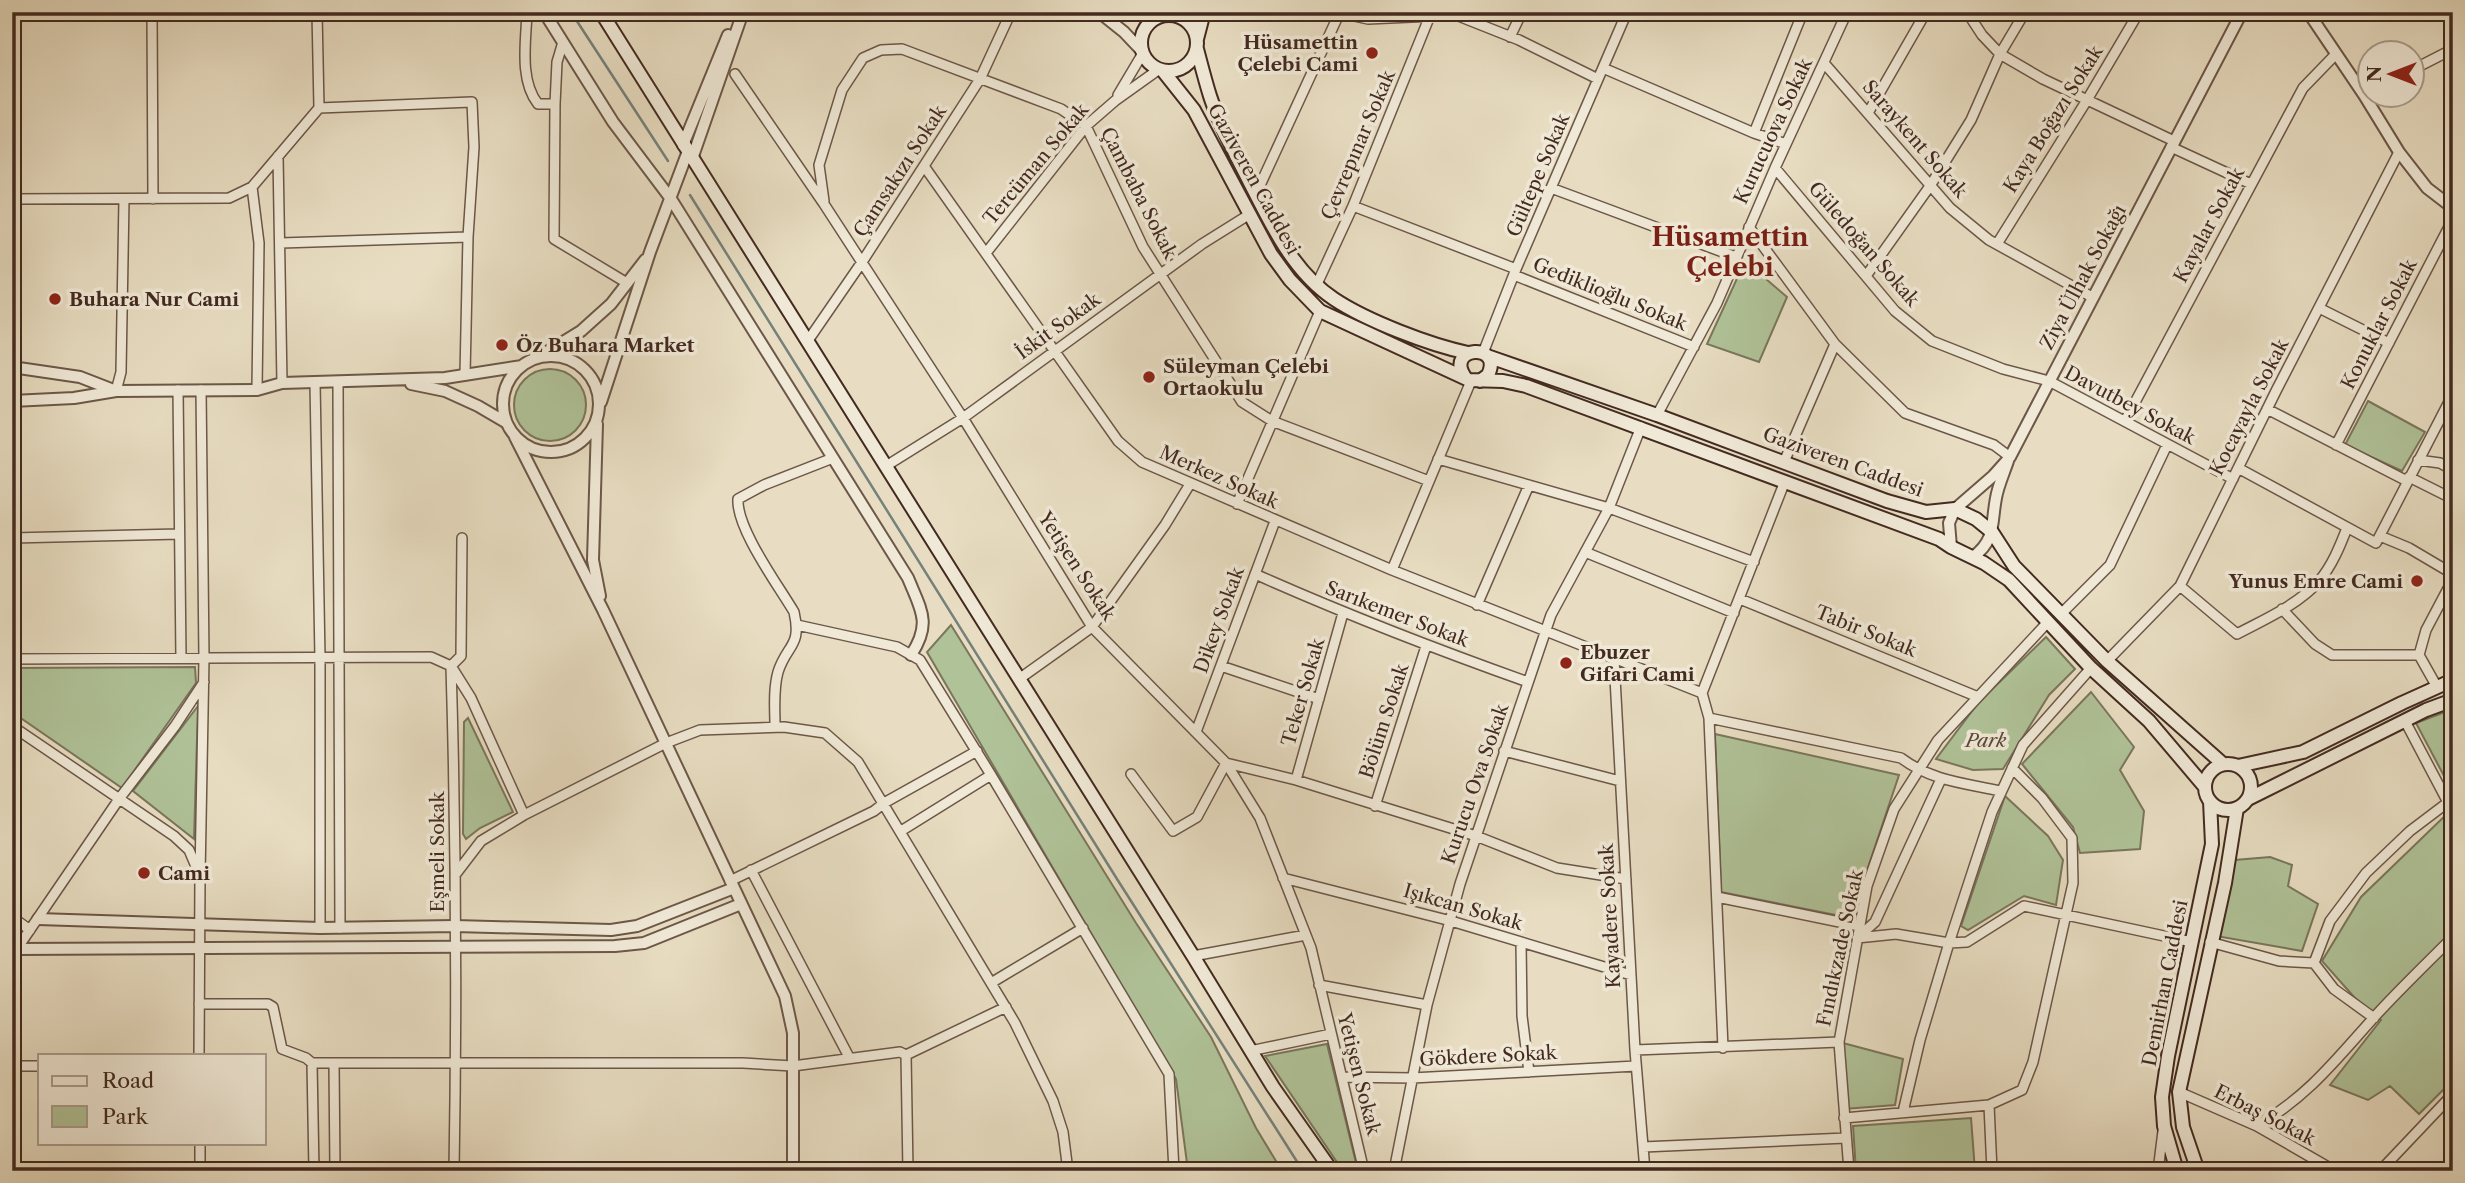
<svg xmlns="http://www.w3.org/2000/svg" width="2465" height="1183" viewBox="0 0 2465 1183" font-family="'Libre Caslon Text',serif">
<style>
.green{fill:#b0c298;stroke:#7a765c;stroke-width:2}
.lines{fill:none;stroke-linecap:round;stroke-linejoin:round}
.stream{stroke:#75817b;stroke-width:2.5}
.minor-casing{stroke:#6c5748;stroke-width:12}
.tertiary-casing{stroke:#6c5748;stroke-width:14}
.secondary-casing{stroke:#432a20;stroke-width:16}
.minor{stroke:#f0e9d7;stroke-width:9}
.tertiary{stroke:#f0e9d7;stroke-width:10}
.secondary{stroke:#f0e9d7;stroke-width:12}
.poi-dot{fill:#8f2418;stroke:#f0e9d7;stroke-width:2.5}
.labels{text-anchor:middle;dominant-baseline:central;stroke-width:7;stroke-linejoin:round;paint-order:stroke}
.poi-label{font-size:19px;font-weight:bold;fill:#432a20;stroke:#f0e9d7;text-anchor:start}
.street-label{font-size:19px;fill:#432a20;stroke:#f0e9d7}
.park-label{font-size:19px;font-style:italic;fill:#594838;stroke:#f0e9d7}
.district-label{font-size:26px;font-weight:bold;fill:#7a1f14;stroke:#f0e9d7}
</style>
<rect width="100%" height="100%" fill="#e8ddc2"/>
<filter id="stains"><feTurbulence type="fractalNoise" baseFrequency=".00286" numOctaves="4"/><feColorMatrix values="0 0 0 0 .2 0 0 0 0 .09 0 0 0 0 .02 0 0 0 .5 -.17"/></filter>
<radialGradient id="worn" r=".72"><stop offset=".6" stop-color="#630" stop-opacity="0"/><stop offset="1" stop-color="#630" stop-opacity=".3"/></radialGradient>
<path class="green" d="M 1745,261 L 1787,297 L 1759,362 L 1707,344 Z
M514 405a36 36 0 1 1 72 0a36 36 0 1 1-72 0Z
M 2368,401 L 2425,432 L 2402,471 L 2345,445 Z
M 951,625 L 1136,923 L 1211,1037 L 1256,1128 L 1282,1171 L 1188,1171 L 1176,1079 L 927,652 Z
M 2046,637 L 2075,669 L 2049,695 L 2003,769 L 1973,770 L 1936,759 L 1979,702 Z
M 195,667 L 196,683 L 122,788 L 12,712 L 12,668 Z
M 2091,692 L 2134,747 L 2120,770 L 2144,811 L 2140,849 L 2080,853 L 2073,827 L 2022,764 Z
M 198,706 L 194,839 L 133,791 Z
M 2453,709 L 2453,793 L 2416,723 Z
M 468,718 L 513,812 L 480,828 L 466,839 L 463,834 L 464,722 Z
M 1715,734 L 1899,775 L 1851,918 L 1721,892 Z
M 2005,796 L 2048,836 L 2063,860 L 2056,905 L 2024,896 L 1968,930 L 1961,926 Z
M 2453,808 L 2453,1080 L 2419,1114 L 2390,1086 L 2368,1100 L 2330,1085 L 2381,1020 L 2354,997 L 2322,961 L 2361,897 Z
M 2270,857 L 2292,865 L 2288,886 L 2318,904 L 2302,951 L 2216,936 L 2235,860 Z
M 1843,1043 L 1903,1059 L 1895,1105 L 1844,1109 Z
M 1327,1044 L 1358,1171 L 1343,1171 L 1265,1056 Z
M 1971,1118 L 1975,1171 L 1856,1171 L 1853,1126 Z"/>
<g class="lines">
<path class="stream" d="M 571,12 L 668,161
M 690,195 L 1117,879 L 1303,1171"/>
<g class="minor-casing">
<path id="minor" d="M 152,12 L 153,199
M 527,12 C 526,41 519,80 538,104 L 555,104
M 1336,12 L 1368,19 L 1456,15 L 1519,40 L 1598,79
M 1967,12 L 1982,35 L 2000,54 L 2043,79 L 2174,141
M 2451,12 L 2453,16
M 1510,37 L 1522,12
M 563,42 L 557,62 L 555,104 L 554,239 L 627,283
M 1824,63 L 1950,208 L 1989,240 L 2092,297
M 1603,68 L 1754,133 L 1786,144
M 2412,70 L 2453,49
M 735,74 L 824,204 L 963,418 L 1092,627 L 1226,763 L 1260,818 L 1311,948 L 1364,1171
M 1118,95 L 1143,53
M 319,108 L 472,102 L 474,147 L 468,237 L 465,375
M 1868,113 L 1926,12
M 1754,133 L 1803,12
M 2171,147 L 2251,184
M 278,156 L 282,383
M 924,166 L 1118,441 L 1142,462 L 1392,570 L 1702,693 L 1785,481
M 1775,168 L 1895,311 L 1932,341 L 2003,369 L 2049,381 L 2233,479
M 252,187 L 259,243 L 257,390
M 1551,188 L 1736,257
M 1256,194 L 1339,14
M 12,199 L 229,198 L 252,187 L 319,108 L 317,12
M 824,201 L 819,165 L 842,90 L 863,58 L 881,50 L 902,49 L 1061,109 L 1086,126 L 1143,247 L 1242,402 L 1272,421 L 1429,481
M 1353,206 L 1516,269
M 1749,227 L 1835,344 L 1905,413 L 1994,445 L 2010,457
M 281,243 L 468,237
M 1997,244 L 2087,100 L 2139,12
M 986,253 L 1086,126 L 1116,100 L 1158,70
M 1514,275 L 1694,347
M 1866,276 L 1930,186 L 1971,120 L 2000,54 L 2025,12
M 1317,284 L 1353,206 L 1429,18
M 2319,308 L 2389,343
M 807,342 L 862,262 L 980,79 L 1011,12
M 1483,353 L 1516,269 L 1627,12
M 315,383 L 320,658 L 320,928
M 338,383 L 340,928
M 178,390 L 181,658
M 116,391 L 121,372 L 124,199
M 2267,409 L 2407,481
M 1657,415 L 1717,303 L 1775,168 L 1847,12
M 2125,421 L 2303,88 L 2336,54
M 2336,445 L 2453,219
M 1438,459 L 1609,508 L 1754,562
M 2418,460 L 2440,463 L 2453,470
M 1784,462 L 1835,344
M 886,466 L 963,418 L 1202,244 L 1250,214
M 2238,468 L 2376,543 L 2453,394
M 2409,477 L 2453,499
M 1237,504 L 1320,311
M 2380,536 L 2409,548 L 2453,574
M 12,538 L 179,534
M 1585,552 L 1734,613
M 1392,570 L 1471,381
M 1255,574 C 1345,614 1435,649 1528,682
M 2180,586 L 2237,634 C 2265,619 2298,605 2319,581 C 2332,566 2340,546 2347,528
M 1740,599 L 1978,697
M 1477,605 L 1529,485
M 2282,609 L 2315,644 L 2332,655 L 2419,655
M 2061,614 L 2110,565 L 2167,445
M 797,625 L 897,647 L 920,660 L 991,775 L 1169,1074 L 1174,1171
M 2419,655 L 2426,630 L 2453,579
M 2419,655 L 2437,687
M 12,659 L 431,657 L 451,666 L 471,698 L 524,815
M 1614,659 L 1635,1050 L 1645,1171
M 2107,661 L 2180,586 L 2276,391 L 2399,152
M 1221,666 L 1319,699
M 1019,679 L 1092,627 L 1165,525 L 1190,484
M 1702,693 L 1709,718 L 1723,1048
M 1709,718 L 1901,758 C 1932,781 1963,783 2001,791
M 2405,721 L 2453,812
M 12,726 L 174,836 L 189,850 L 200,876 L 199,1055
M 775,727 C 775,709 773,690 778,672 C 787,644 802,647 794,612 C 778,585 736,528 738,499 L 764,485 L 833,458
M 1196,732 L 1275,521
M 1504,751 L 1620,781
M 1131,774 L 1173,831 L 1197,817 L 1226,763 L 1296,780 L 1476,836 L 1557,868 L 1626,879
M 1941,779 L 1875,922 L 1857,938 L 1896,934 L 1949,943 L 1967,942 L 2024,906 L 2192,942
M 1296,780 L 1343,613
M 1375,806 L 1426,646
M 901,831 L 991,775
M 751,870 L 849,1057
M 455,875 L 481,841 L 524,815 L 666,743 L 700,730 L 784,727 L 825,733 L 858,762 L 1015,1023 L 1053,1101 L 1063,1132 L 1068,1171
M 200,876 L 204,658 L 201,390
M 1283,878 L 1451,921 L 1631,975
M 730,881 L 874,811 L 884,803 L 977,751
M 1717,897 L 1859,926
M 12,917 L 30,930
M 1521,942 L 1522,1016 L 1529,1072
M 2210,942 L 2279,961 L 2314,963 L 2330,921 L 2366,873 L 2410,831 L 2447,803
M 12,956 L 119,799 L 175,726 L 204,682
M 1193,956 L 1306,935
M 2314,963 L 2334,989 L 2374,1018
M 991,983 L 1083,928
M 1319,985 L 1427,1005
M 199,1004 L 268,1004 L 273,1007 L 282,1049 L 306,1058 L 312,1063 L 314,1171
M 1635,1050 L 1839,1042
M 1250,1051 L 1331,1034
M 312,1063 L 743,1063 L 793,1066 L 900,1052 L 906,1055
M 334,1063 L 335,1171
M 12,1066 L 40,1066
M 1342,1077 L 1412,1078 L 1636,1066
M 2179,1092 L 2257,1126 L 2335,1171
M 1989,1105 L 2022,1090 L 2033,1062 L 2073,883 L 2072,838 L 2042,798 L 2012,768
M 1903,1112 L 1920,1040 L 1949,943 L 1992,812 L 2023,745 L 2091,668
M 1844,1118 L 1989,1105 L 1992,1171
M 2257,1126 C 2311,1094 2337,1058 2378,1013 C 2402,987 2428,962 2453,937
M 200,1143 L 200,1171
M 1643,1147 L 1846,1138
M 454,1171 C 457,1002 456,834 451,666 L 461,656 L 462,538
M 908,1171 L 906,1055 L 1006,1007
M 1394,1171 L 1427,1005 L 1460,884 L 1551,615 L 1609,508 L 1641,427
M 1849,1171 L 1839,1042 L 1867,886 L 1894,809 L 1938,740 L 2047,623
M 2118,1171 L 2159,1166
M 2158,1171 L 2163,1131
M 2380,1171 L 2453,1094"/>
</g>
<g class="tertiary-casing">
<path id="tertiary" d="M 544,12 L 613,122 L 671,199 L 908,578 C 921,610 932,623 911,655
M 1099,12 L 1124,32 L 1141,50
M 1142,12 L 1161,16
M 2308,12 L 2364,95 L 2399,152 L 2427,188 L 2453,208
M 683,145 L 728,35
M 692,159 L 743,12
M 542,355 L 581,331 L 611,304 L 645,260
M503 404a48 48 0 1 1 96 0a48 48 0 1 1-96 0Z
M 12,367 L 80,377 L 116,391
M 411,384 L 445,391 L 478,406 L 507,423
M 12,401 L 74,398 L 116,391 L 257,390 L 282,383 L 445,378 L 522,366
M 601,402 L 650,252 L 688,151
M 597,424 L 593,560 L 600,596
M 515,437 L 603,610 L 785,996 L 793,1033 L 793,1171
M 1951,547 L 1949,523 L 1955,509 L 1993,476 L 2010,457 L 2242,12
M 1973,557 C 1996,540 1991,524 1996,498 C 1998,486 2004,473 2008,461
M 38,919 L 320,928 L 455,926 L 611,930 L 637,926 L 734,888
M 17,949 L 615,946 L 644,943 L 741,904"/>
</g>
<g class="secondary-casing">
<path id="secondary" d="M 601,12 L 1193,956 L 1273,1087 L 1332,1171
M1141 43a28 28 0 1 1 56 0a28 28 0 1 1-56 0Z
M 1197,39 L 1204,12
M 1197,49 C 1201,64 1205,80 1210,96 C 1218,121 1231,145 1243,169 C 1267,215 1289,269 1334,299 C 1367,321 1430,345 1468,353
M 1163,71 L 1194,110 L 1271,254 L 1290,280 L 1320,311 L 1469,380 L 1503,381 L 1526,386 L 1939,539 L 1951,547 L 1984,563 L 2009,580 L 2091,668 L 2149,721 L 2205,787
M 1487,356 L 1657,415 L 1887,501 L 1926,512 L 1955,509 L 1976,519 L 1992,532 L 2014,566 L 2107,661 L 2223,764
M 1465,377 C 1444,346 1504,342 1488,375 L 1480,381
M2205 787a23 23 0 1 1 46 0a23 23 0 1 1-46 0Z
M 2238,766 L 2303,752 L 2402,703 L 2453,680
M 2248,799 L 2426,710 L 2453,700
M 2177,1171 L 2164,1126 L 2162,1097 L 2168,1056 L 2212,844 L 2210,801
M 2198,1171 L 2183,1127 L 2179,1092 L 2225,883 L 2237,808"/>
</g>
<use href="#minor" class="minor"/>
<use href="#tertiary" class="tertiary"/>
<use href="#secondary" class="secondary"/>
</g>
<g class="poi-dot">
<circle cx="1372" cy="53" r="7"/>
<circle cx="55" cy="299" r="7"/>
<circle cx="502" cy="345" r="7"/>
<circle cx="1149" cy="377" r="7"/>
<circle cx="2417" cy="581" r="7"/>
<circle cx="1566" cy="663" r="7"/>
<circle cx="144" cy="873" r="7"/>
</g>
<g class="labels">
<g class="poi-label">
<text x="1358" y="42" text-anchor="end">Hüsamettin<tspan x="1358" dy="22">Çelebi Cami</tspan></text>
<text x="69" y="299">Buhara Nur Cami</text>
<text x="516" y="345">Öz Buhara Market</text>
<text x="1163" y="366">Süleyman Çelebi<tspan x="1163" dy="22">Ortaokulu</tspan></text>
<text x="2403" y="581" text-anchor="end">Yunus Emre Cami</text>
<text x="1580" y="652">Ebuzer<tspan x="1580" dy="22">Gifari Cami</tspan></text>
<text x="158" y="873">Cami</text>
</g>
<g class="street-label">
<text transform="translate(2053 119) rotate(-58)">Kaya Boğazı Sokak</text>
<text transform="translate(1773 131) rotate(-65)">Kurucuova Sokak</text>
<text transform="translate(1915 139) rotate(49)">Saraykent Sokak</text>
<text transform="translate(1358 145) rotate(-67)">Çevrepınar Sokak</text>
<text transform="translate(1036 164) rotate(-50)">Tercüman Sokak</text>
<text transform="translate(900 171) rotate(-57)">Çamsakızı Sokak</text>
<text transform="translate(1538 175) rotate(-67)">Gültepe Sokak</text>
<text transform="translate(1254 179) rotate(61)">Gaziveren Caddesi</text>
<text transform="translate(1139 193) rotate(63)">Çambaba Sokak</text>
<text transform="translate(2209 225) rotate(-62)">Kayalar Sokak</text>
<text transform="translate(1864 244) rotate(49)">Güledoğan Sokak</text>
<text transform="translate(2083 277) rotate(-62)">Ziya Ülhak Sokağı</text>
<text transform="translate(1610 294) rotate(22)">Gediklioğlu Sokak</text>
<text transform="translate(2379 324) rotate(-63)">Konuklar Sokak</text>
<text transform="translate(1058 326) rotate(-36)">İskit Sokak</text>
<text transform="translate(2130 405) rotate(28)">Davutbey Sokak</text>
<text transform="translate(2249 407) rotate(-63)">Kocayayla Sokak</text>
<text transform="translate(1843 462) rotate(20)">Gaziveren Caddesi</text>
<text transform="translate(1219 477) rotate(24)">Merkez Sokak</text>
<text transform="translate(1077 566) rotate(57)">Yetişen Sokak</text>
<text transform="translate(1397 614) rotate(21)">Sarıkemer Sokak</text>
<text transform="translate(1219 620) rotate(-70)">Dikey Sokak</text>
<text transform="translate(1866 631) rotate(22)">Tabir Sokak</text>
<text transform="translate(1303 692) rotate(-74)">Teker Sokak</text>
<text transform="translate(1384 721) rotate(-72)">Bölüm Sokak</text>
<text transform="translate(1475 784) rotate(-71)">Kurucu Ova Sokak</text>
<text transform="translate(437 852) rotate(-90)">Eşmeli Sokak</text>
<text transform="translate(1463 907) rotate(16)">Işıkcan Sokak</text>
<text transform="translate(1610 916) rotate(-93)">Kayadere Sokak</text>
<text transform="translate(1840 948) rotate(-78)">Fındıkzade Sokak</text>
<text transform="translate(2165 983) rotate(-79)">Demirhan Caddesi</text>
<text transform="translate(1488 1056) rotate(-3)">Gökdere Sokak</text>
<text transform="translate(1359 1074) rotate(76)">Yetişen Sokak</text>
<text transform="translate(2265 1115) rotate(27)">Erbaş Sokak</text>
</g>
<g class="park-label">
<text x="1986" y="740">Park</text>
</g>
<g class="district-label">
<text x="1730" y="237">Hüsamettin<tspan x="1730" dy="30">Çelebi</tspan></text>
</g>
</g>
<rect width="2465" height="1183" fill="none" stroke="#e8ddc2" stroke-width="42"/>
<rect x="14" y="14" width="2437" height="1155" fill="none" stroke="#432a20" stroke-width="3.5"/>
<rect x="21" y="21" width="2423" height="1141" fill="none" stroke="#432a20" stroke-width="2"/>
<rect x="38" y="1054" width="228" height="91" fill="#f0e9d7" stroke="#ab9d8e" stroke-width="2"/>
<rect x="52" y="1076" width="35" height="10" fill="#f0e9d7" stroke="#ab9d8e" stroke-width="2"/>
<text x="102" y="1088" font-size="21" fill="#432a20">Road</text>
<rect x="52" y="1106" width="35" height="21" fill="#b0c298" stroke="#ab9d8e" stroke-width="2"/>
<text x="102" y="1124" font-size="21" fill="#432a20">Park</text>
<g transform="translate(2391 74) rotate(270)"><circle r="33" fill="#f0e9d7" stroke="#ab9d8e" stroke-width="2"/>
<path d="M0-5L12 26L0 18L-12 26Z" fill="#8f2418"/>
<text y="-10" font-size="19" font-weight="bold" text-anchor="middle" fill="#432a20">N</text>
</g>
<rect width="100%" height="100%" filter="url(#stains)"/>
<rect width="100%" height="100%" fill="url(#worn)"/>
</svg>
